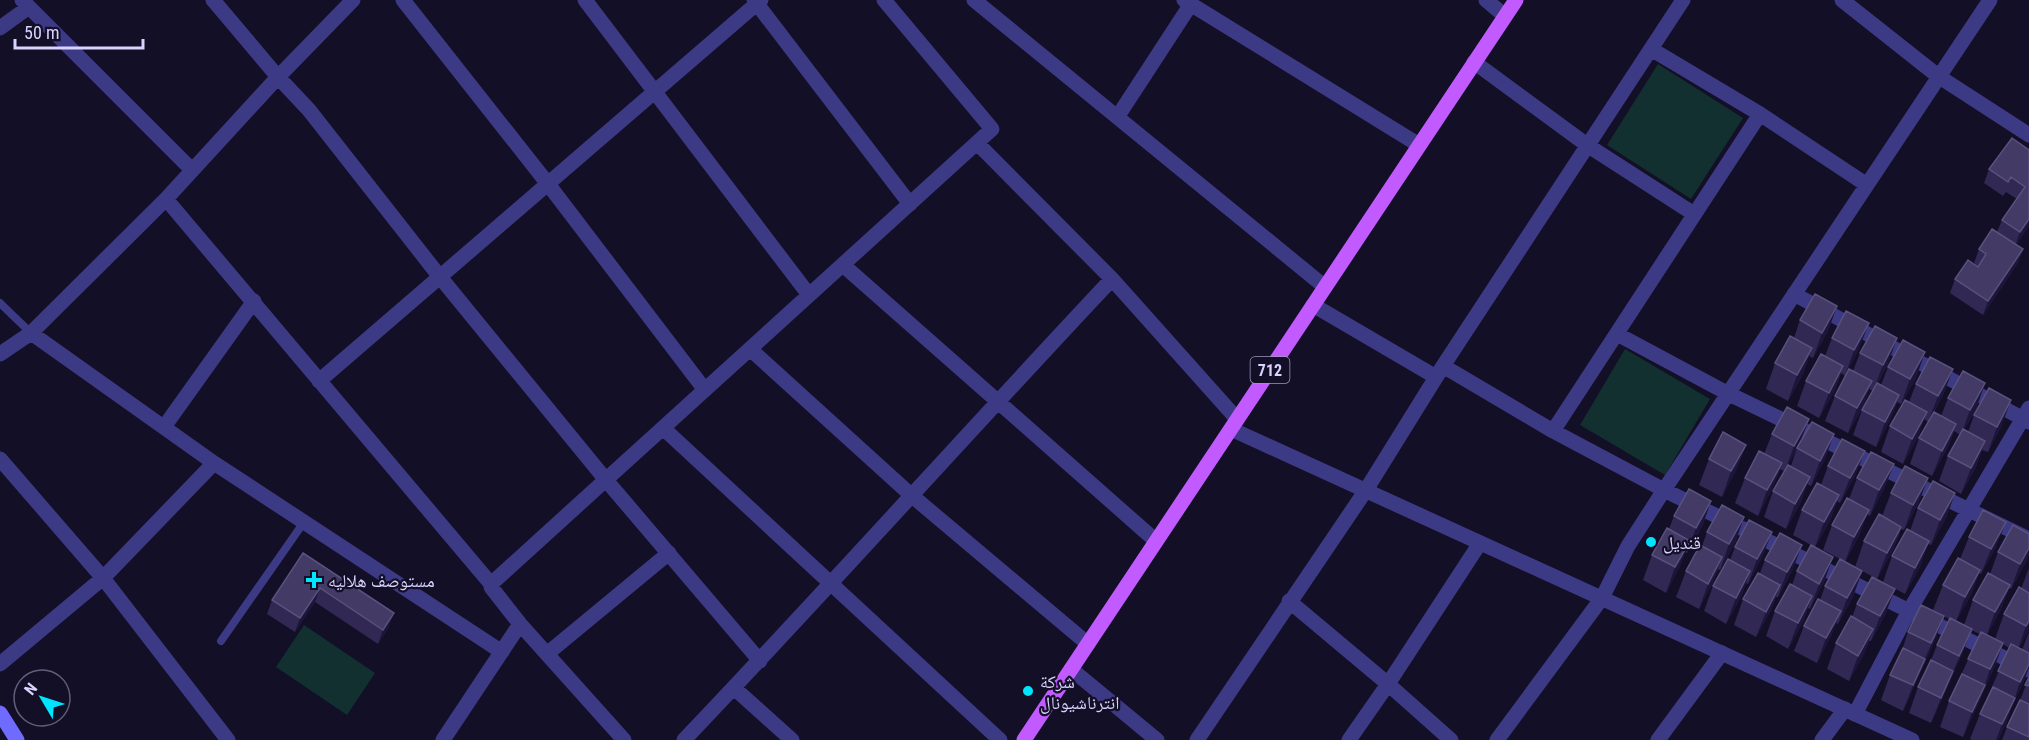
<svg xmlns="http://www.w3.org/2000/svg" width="2029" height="740" viewBox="0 0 2029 740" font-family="'Roboto Condensed','Noto Naskh Arabic',sans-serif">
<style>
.green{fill:#12302f}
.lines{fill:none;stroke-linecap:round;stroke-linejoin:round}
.service{stroke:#3d3a85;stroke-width:8}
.minor{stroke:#3d3a85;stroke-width:15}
.tertiary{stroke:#3d3a85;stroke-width:15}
.secondary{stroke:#6f6bff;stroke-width:15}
.primary{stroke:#c25bff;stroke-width:15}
.wall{fill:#312854}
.shaded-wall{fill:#1d163a}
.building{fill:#433a66;stroke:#5a527e;stroke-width:1.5}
.poi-dot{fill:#00e5ff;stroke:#130f26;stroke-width:2}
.labels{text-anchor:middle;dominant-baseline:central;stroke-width:4.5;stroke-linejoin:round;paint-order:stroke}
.shield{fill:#130f26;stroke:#9e99be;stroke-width:1.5}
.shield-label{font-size:16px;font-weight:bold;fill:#d9d4ff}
.poi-label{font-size:18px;fill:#d9d4ff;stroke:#130f26;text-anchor:start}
</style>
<rect width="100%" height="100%" fill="#130f26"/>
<path class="green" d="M 1658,64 L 1743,118 L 1691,199 L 1607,145 Z
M 1625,349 L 1710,399 L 1665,475 L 1580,425 Z
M 304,625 L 375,673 L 347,715 L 276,667 Z"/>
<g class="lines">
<path class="service" d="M 0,303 L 31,333
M 221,641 L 304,522"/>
<path class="minor" d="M 22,0 L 192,170
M 213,0 L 278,77 L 309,110 L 440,277 L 606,480 L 760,661
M 403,0 L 548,184 L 705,390
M 585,0 L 809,295
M 754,0 L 910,204
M 974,0 L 1325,287
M 1184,0 L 1419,145
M 1486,0 L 1505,16
M 1842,0 L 1938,76 L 2029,135
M 0,28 L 29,7
M 1651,49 L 1760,114 L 1867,185
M 1474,62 L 1587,145 L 1694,214
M 1118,116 L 1191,4
M 977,143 L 1112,279 L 1237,419
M 166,199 L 491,584 L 491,587 L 520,624 L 624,740
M 843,265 L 1156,541
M 1794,294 L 2029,422
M 1313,305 L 1436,377
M 31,333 L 214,463 L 502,652
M 1617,334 L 1727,393 L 2029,539
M 750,349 L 911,495 L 1088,644
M 0,354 L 31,333 L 166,199 L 278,77 L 353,0
M 1443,366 L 1553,431 L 1664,490 L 2029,670
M 319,381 L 761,0
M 164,427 L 254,301
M 663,428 L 1000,740
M 1553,431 L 1760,114
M 0,459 L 103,578 L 228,740
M 491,584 L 992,129 L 884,0
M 1289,601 L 1388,684 L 1451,740
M 548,653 L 669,553
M 0,664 L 103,578 L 214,463
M 1071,669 L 1157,740
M 734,688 L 792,740
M 1855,714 L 1909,611 L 2029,408
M 443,740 L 520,624
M 684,740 C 829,588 968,432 1112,279
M 1197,740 L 1366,490 L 1443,366 L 1683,0
M 1349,740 L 1388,684 L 1480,543
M 1497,740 L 1602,598 L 1628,546 L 1664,490 L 1990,0
M 1658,740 L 1722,653
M 1822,740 L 1845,709"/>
<path class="tertiary" d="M 1231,429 L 1912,740"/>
<path class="secondary" d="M 0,713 L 17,740"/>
<path class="primary" d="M 1024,740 L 1516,0"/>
</g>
<path class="wall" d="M 2029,150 L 2029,226 L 2016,245 L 2023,249 L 2018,263 L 1983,315 L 1950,293 L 1955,279 L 1978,267 L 1974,263 L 1979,249 L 1997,232 L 2002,220 L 2017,199 L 2006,192 L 2003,196 L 1984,183 L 1989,169 Z
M 1837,306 L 1828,331 L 1813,358 L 1809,356 L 1803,374 L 1788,401 L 1766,389 L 1775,363 L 1794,338 L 1800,320 Z
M 1832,338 L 1859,349 L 1845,376 L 1841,373 L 1834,392 L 1819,418 L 1797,406 L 1806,381 L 1825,356 Z
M 1925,352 L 1916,378 L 1901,404 L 1897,402 L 1890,420 L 1876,447 L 1853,435 L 1862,410 L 1873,391 L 1869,389 L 1863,407 L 1848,433 L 1825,421 L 1835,396 L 1853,371 L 1860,353 L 1888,364 L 1878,383 L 1881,385 L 1888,367 Z
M 1953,369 L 1943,395 L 1934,412 L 1941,416 L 1948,398 L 1985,383 L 1976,409 L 1964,430 L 1968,432 L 1974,415 L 2002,425 L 1988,452 L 1982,450 L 1976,467 L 1961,494 L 1939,481 L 1948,456 L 1960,435 L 1954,431 L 1947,449 L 1932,476 L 1910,464 L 1919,438 L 1928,422 L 1924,419 L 1918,437 L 1903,464 L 1881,452 L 1890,426 L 1909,402 L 1916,384 Z
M 1809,419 L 1799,445 L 1788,465 L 1791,466 L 1797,448 L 1825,459 L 1811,486 L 1807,484 L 1801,502 L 1786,529 L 1764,517 L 1773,491 L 1784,471 L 1780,469 L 1772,489 L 1758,516 L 1735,503 L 1745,478 L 1764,454 L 1772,434 Z
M 1746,445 L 1736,470 L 1722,497 L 1699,485 L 1709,459 Z
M 1894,464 L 1884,489 L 1870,516 L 1867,514 L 1859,536 L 1845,562 L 1862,571 L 1853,597 L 1838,624 L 1836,623 L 1831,636 L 1817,663 L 1794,651 L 1804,626 L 1820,600 L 1825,586 L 1840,559 L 1823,550 L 1832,525 L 1849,499 L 1857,478 Z
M 1828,466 L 1855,476 L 1840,503 L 1837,501 L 1830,521 L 1815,547 L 1833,557 L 1824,582 L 1810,609 L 1808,608 L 1803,622 L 1788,649 L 1766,636 L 1775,611 L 1792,585 L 1797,571 L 1811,545 L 1793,535 L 1802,510 L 1821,485 Z
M 1928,478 L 1918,504 L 1904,530 L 1901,529 L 1892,552 L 1877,579 L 1855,567 L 1864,541 L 1882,516 L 1891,493 Z
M 1955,493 L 1946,518 L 1931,545 L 1928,544 L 1920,567 L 1905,594 L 1883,582 L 1892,556 L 1910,531 L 1918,508 Z
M 1711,501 L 1702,527 L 1687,553 L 1685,552 L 1680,566 L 1666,593 L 1643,580 L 1652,555 L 1669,529 L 1674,516 Z
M 1744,517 L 1735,543 L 1720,570 L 1718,569 L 1713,582 L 1699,609 L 1676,597 L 1686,571 L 1702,546 L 1707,532 Z
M 1772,532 L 1762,557 L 1748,584 L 1746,583 L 1741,597 L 1726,624 L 1704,611 L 1713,586 L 1730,560 L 1735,547 Z
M 2029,534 L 2029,554 L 2026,562 L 2011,589 L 2009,588 L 2000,611 L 1987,635 L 1995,639 L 2004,614 L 2021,589 L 2029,568 L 2029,630 L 2019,648 L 2022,650 L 2029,632 L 2029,667 L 2024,681 L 2012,705 L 2006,723 L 1998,740 L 1972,740 L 1970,739 L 1980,714 L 2009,648 L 2003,644 L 1994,668 L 1963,737 L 1940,727 L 1949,701 L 1980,634 L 1971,630 L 1962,654 L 1931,723 L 1909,713 L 1918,687 L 1930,663 L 1937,645 L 1949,619 L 1933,610 L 1943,585 L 1960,559 L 1969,537 L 1996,547 L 1981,574 L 1979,573 L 1971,595 L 1956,621 L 1964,625 L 1973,600 L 1990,574 L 1998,552 Z
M 1802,545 L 1792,571 L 1778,597 L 1776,597 L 1771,610 L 1756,637 L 1734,625 L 1743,599 L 1760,573 L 1765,560 Z
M 303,553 L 389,627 L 378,644 L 315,602 L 295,632 L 267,614 L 272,600 Z
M 1895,589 L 1885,615 L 1871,641 L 1869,641 L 1864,654 L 1849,681 L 1827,669 L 1836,643 L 1852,617 L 1857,604 Z
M 1944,616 L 1934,642 L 1903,711 L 1881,700 L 1890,675 L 1902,650 L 1908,632 Z
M 2029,677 L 2029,740 L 2002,740 L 2007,727 L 2019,703 Z"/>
<path class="shaded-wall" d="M 2029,219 L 2029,226 L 2015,246 L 2020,232 Z
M 2023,249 L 2018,263 L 1983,315 L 1988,301 Z
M 1837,306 L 1828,331 L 1813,358 L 1822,333 Z
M 1869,323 L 1859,349 L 1845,376 L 1854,350 Z
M 1897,338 L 1888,364 L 1873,391 L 1883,365 Z
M 1812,348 L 1803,374 L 1788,401 L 1797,375 Z
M 1925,352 L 1916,378 L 1901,404 L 1910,379 Z
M 1843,366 L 1834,392 L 1819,418 L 1829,393 Z
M 1953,369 L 1943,395 L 1928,422 L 1938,396 Z
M 1872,381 L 1863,407 L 1848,433 L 1857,408 Z
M 1985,383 L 1976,409 L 1961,435 L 1970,410 Z
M 1899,395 L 1890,420 L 1876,447 L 1885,422 Z
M 2011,400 L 2002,425 L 1988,452 L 1997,427 Z
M 1927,412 L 1918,437 L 1903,464 L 1912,439 Z
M 1809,419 L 1799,445 L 1785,471 L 1794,446 Z
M 1956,424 L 1947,449 L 1932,476 L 1942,451 Z
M 1834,434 L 1825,459 L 1811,486 L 1820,461 Z
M 1985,441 L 1976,467 L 1961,494 L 1971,468 Z
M 1746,445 L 1736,470 L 1722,497 L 1731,471 Z
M 1865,451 L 1855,476 L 1840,503 L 1850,478 Z
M 1782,463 L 1772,489 L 1758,516 L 1767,490 Z
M 1894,464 L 1884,489 L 1870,516 L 1879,490 Z
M 1810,477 L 1801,502 L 1786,529 L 1795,504 Z
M 1928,478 L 1918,504 L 1904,530 L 1913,505 Z
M 1955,493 L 1946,518 L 1931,545 L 1940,520 Z
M 1839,495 L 1830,521 L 1815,547 L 1824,522 Z
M 1711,501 L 1702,527 L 1687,553 L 1696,528 Z
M 1869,510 L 1859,536 L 1845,562 L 1854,537 Z
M 1744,517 L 1735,543 L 1720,570 L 1729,544 Z
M 2006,522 L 1996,547 L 1981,574 L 1991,549 Z
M 1901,527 L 1892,552 L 1877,579 L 1887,553 Z
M 1772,532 L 1762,557 L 1748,584 L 1757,559 Z
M 1690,541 L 1680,566 L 1666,593 L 1675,567 Z
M 1929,541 L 1920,567 L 1905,594 L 1915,568 Z
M 1802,545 L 1792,571 L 1778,597 L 1787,572 Z
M 2029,548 L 2029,554 L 2026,562 L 2011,589 L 2020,564 Z
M 1722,557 L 1713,582 L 1699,609 L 1708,584 Z
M 1833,557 L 1824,582 L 1810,609 L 1819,584 Z
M 1980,570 L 1971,595 L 1956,622 L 1965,597 Z
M 1750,571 L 1741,597 L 1726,624 L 1736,598 Z
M 1862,571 L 1853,597 L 1838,624 L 1847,598 Z
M 1780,585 L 1771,610 L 1756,637 L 1766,612 Z
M 2010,585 L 2000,611 L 1986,637 L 1995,612 Z
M 320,588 L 315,602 L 295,632 L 300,618 Z
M 1895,589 L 1885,615 L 1871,641 L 1880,616 Z
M 1812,596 L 1803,622 L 1788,649 L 1798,623 Z
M 1841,611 L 1831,636 L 1817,663 L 1826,638 Z
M 394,613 L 389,627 L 378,644 L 383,630 Z
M 1944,616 L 1934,642 L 1903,711 L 1913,685 Z
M 2029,621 L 2029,630 L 2017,652 L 2026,626 Z
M 1873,629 L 1864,654 L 1849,681 L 1858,656 Z
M 1972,629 L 1962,654 L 1931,723 L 1941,698 Z
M 2003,643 L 1994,668 L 1963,737 L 1972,712 L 1984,688 L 1990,669 Z
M 2029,664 L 2029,667 L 2024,681 L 2012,705 L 2006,723 L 1998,740 L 1996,740 L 2002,724 L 2014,700 L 2020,682 Z"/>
<path class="building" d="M 2012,138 L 2029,150 L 2029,219 L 2020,232 L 2002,220 L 2025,187 L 2011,177 L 2008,182 L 1989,169 Z
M 1992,229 L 2023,249 L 1988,301 L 1955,279 L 1968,260 L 1978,267 L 1986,254 L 1979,249 Z
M 1815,294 L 1837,306 L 1822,333 L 1800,320 Z
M 1846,311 L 1869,323 L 1854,350 L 1832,338 Z
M 1875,326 L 1897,338 L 1883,365 L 1860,353 Z
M 1790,336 L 1812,348 L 1797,375 L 1775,363 Z
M 1903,340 L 1925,352 L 1910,379 L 1888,367 Z
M 1821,354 L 1843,366 L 1829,393 L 1806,381 Z
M 1930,357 L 1953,369 L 1938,396 L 1916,384 Z
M 1849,369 L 1872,381 L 1857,408 L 1835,396 Z
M 1963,371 L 1985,383 L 1970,410 L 1948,398 Z
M 1877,383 L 1899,395 L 1885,422 L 1862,410 Z
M 1989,388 L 2011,400 L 1997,427 L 1974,415 Z
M 1905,400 L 1927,412 L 1912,439 L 1890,426 Z
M 1787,407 L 1809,419 L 1794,446 L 1772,434 Z
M 1934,412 L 1956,424 L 1942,451 L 1919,438 Z
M 1812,422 L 1834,434 L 1820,461 L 1797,448 Z
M 1963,429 L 1985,441 L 1971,468 L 1948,456 Z
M 1723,432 L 1746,445 L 1731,471 L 1709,459 Z
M 1842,439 L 1865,451 L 1850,478 L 1828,466 Z
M 1759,451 L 1782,463 L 1767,490 L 1745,478 Z
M 1871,452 L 1894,464 L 1879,490 L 1857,478 Z
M 1788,465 L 1810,477 L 1795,504 L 1773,491 Z
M 1905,466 L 1928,478 L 1913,505 L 1891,493 Z
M 1933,481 L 1955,493 L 1940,520 L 1918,508 Z
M 1817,483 L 1839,495 L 1824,522 L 1802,510 Z
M 1689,489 L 1711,501 L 1696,528 L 1674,516 Z
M 1847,498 L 1869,510 L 1854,537 L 1832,525 Z
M 1722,505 L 1744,517 L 1729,544 L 1707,532 Z
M 1983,510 L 2006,522 L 1991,549 L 1969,537 Z
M 1879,514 L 1901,527 L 1887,553 L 1864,541 Z
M 1749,520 L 1772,532 L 1757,559 L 1735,547 Z
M 2013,525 L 2029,534 L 2029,548 L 2020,564 L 1998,552 Z
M 1667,528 L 1690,541 L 1675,567 L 1652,555 Z
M 1907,529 L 1929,541 L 1915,568 L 1892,556 Z
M 1780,533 L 1802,545 L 1787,572 L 1765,560 Z
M 1700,545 L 1722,557 L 1708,584 L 1686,571 Z
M 1811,545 L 1833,557 L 1819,584 L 1797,571 Z
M 303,553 L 394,613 L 383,630 L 320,588 L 300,618 L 272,600 Z
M 1958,558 L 1980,570 L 1965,597 L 1943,585 Z
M 1728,559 L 1750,571 L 1736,598 L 1713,586 Z
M 1840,559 L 1862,571 L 1847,598 L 1825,586 Z
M 1758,573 L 1780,585 L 1766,612 L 1743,599 Z
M 1988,573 L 2010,585 L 1995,612 L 1973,600 Z
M 1872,577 L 1895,589 L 1880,616 L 1857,604 Z
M 1790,584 L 1812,596 L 1798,623 L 1775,611 Z
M 2019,587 L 2029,593 L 2029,621 L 2026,626 L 2004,614 Z
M 1818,599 L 1841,611 L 1826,638 L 1804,626 Z
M 1921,605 L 1944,616 L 1931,643 L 1908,632 Z
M 1851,616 L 1873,629 L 1858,656 L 1836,643 Z
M 1950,618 L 1972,629 L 1959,656 L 1937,645 Z
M 1981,632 L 2003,643 L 1990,669 L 1968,659 Z
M 2011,644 L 2029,653 L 2029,664 L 2020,682 L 1998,671 Z
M 1903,648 L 1925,659 L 1913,685 L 1890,675 Z
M 1931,660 L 1953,671 L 1941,698 L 1918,687 Z
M 1962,674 L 1985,685 L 1972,712 L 1949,701 Z
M 2029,677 L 2029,686 L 2025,685 Z
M 1993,687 L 2015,698 L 2002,724 L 1980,714 Z
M 2020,700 L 2029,704 L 2029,737 L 2007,727 Z"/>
<g class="poi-dot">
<circle cx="1651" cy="542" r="6"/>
<path d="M311 571h6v6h6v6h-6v6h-6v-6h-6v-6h6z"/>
<circle cx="1028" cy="691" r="6"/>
</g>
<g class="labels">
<rect class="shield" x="1250.5" y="357" width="39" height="26" rx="4.5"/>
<g class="shield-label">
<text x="1270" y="370">712</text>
</g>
<g class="poi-label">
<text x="1663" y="542">قنديل</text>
<text x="328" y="580">مستوصف هلاليه</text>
<text x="1040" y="681">شركة<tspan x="1040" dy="21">انترناشيونال</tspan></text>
</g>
</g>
<g transform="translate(42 698) rotate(309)"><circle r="28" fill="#130f26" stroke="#625e7d" stroke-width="1.5"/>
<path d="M0-4.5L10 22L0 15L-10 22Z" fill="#00e5ff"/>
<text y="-9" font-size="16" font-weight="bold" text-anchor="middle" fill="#d9d4ff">N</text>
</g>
<path d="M15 39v9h128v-9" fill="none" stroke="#d9d4ff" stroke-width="3"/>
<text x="24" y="39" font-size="18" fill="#d9d4ff" stroke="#130f26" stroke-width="4.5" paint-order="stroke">50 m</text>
</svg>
